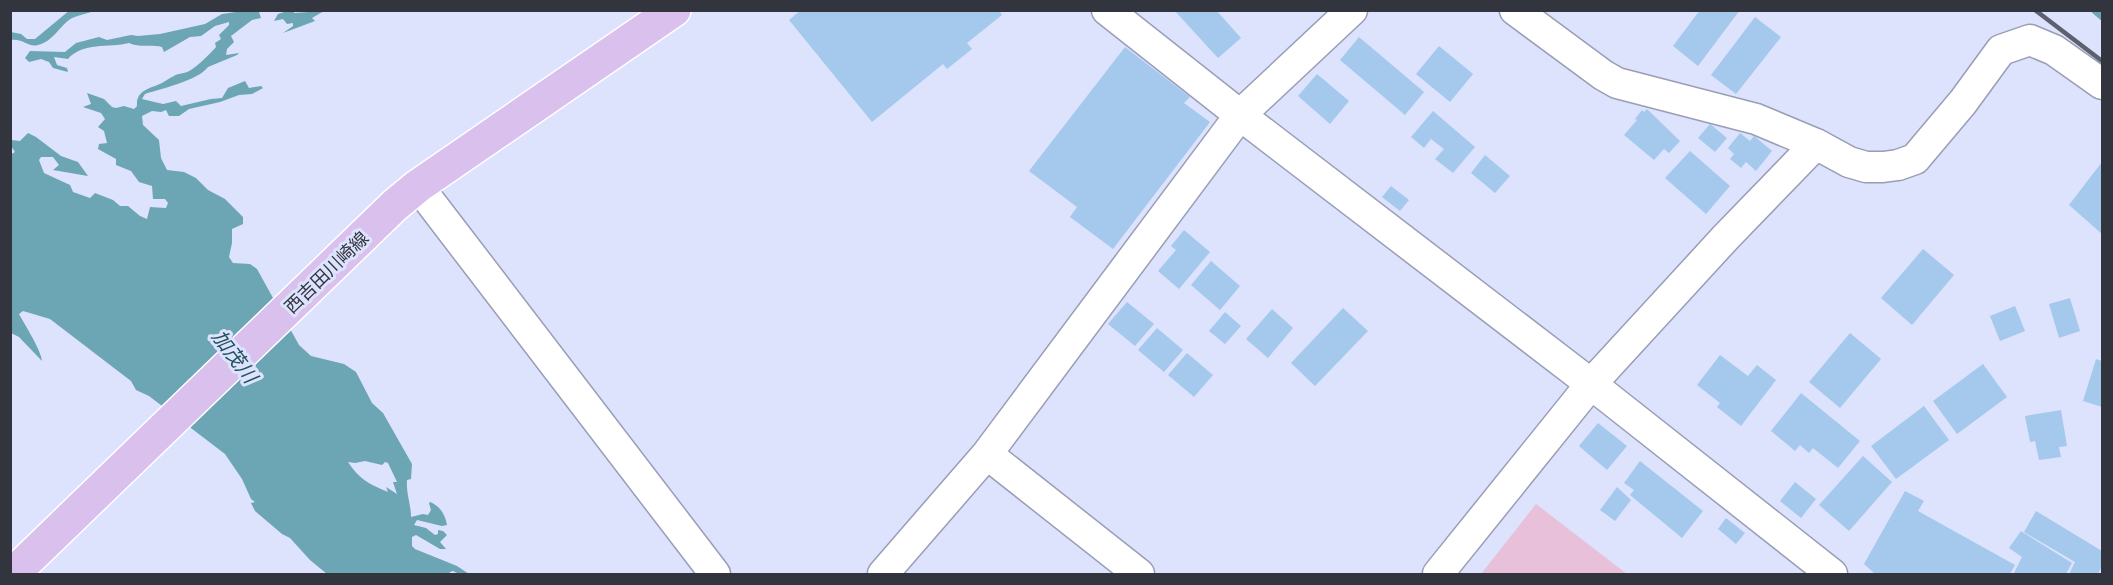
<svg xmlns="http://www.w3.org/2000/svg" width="2113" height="585" viewBox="0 0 2113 585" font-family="'Open Sans','Noto Sans JP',sans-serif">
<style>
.green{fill:#e9c0da}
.water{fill:#6ca5b4;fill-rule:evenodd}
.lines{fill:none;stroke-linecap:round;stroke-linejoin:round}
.stream{stroke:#6ca5b4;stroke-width:8}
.building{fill:#a4c9ec}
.minor-casing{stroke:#999db6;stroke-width:33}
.major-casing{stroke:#fff;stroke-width:36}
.minor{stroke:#fff;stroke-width:30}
.major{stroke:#d9c0ed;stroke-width:33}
.rail{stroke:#5d606e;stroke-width:4.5}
.labels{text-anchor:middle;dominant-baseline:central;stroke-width:6;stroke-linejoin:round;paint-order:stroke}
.street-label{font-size:18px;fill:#32343e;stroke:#dde2fd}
.water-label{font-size:20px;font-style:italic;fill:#20515d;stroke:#dde2fd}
</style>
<rect width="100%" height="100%" fill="#dde2fd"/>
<path class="green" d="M 1536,504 L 1627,574 L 1481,574 Z"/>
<path class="water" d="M 70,10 L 95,11 C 88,13 79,15 72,18 C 59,26 54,41 38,45 C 29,48 23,38 11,40 L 11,32 L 21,34 L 27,39 L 35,39 Z
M 243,11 L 263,11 L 259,12 L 261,18 L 252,20 L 231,36 L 234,42 L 227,49 L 226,55 L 239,53 L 237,55 L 208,67 C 197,81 163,88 145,94 L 142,99 L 163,104 L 176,101 L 181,106 L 211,99 L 222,98 L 228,88 L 245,81 L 249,88 L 261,86 L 263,88 L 252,94 L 239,95 L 220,102 L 189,109 L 179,116 L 169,116 L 166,110 L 161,112 L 152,111 L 142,116 L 143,125 L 159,140 L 161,158 L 167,170 L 184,172 L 196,178 L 208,190 L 225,199 L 243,217 L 243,224 L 232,229 L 232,243 L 229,257 L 233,263 L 250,264 L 257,269 L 299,345 L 311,356 L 344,364 L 356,372 L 372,403 L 383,413 L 412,464 L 411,479 L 407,480 C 406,494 411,504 411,517 L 423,514 L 428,515 L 431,510 L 429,503 L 430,502 C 440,506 445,514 447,525 L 442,526 L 417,520 L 414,525 L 426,528 L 435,535 L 438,534 L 438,530 L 443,531 L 447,535 L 440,542 L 446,549 L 440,549 L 416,535 L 412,537 L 412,546 L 415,549 L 457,566 L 469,574 L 459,574 L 453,571 L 450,572 L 449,574 L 327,574 L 310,560 L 290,538 L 282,534 L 255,511 L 251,503 L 255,502 L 251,499 L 242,479 L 225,454 L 149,396 L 136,390 L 131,381 L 50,319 L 23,311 L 19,314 C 25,325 41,350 42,361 L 19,337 L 11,333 L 10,155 L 15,152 L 11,146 L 11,140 L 20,141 L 28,133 L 36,137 L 61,156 L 78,162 L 88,176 L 53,170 L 59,165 L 53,157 L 41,157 L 39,160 L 44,173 L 70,185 L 73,192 L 90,198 L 95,193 L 113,200 L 120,206 L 128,206 L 140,216 L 147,219 L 150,207 L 166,208 L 168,203 L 165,199 L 153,199 L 152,186 L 139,182 L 131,171 L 116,165 L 116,159 L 98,149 L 99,144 L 107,143 L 104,131 L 98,127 L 105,119 L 101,113 L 83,107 L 91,104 L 87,93 L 104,99 L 112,107 L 116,108 L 124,106 L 134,109 L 137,106 C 136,90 149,89 162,83 C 166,81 169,78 174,76 C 178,73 183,74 187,72 C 194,70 211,53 216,47 L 215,43 L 221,39 L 219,35 L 229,25 L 229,22 L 215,26 L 201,36 L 190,37 L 164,52 L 162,47 C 151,44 139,48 129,43 C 109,48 82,42 68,59 L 54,57 L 57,65 L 67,68 L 68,72 L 53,68 L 49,62 L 41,59 L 29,62 L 25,58 L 30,51 L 65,52 L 76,43 L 99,37 L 107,40 L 131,35 L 138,36 L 160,34 L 205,24 L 222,14 ZM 365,461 L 382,465 L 385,462 L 388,463 L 397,482 L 393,482 L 397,494 L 386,487 L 388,492 C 370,485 358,478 348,462 L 355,463 Z
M 287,11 L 294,11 L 294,13 L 324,11 L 312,18 L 315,21 L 283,33 L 293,26 L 293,23 L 287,24 L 283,19 L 274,21 L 278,14 Z"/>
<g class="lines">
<path class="stream" d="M 2095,10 L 2102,16"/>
</g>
<path class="building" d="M 801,10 L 999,10 L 1002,15 L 967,43 L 972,49 L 947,69 L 943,64 L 872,122 L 789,20 Z
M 1174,10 L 1216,10 L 1241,38 L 1218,58 Z
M 1700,10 L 1740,10 L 1698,66 L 1673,46 Z
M 1755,17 L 1781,37 L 1736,94 L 1711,75 Z
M 1359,37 L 1424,92 L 1405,115 L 1340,60 Z
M 1439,46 L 1473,74 L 1450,102 L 1416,74 Z
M 1125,47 L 1190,97 L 1184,103 L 1210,122 L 1113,249 L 1070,217 L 1077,207 L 1029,171 Z
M 1317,74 L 1349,101 L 1330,124 L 1298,96 Z
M 1647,109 L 1680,141 L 1669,153 L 1664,149 L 1654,160 L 1624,135 L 1637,120 L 1635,119 L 1642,110 L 1644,112 Z
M 1433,111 L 1475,147 L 1453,173 L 1435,159 L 1444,149 L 1431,139 L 1424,148 L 1411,137 Z
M 1710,124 L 1727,138 L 1715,152 L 1698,138 Z
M 1740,133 L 1750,141 L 1754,136 L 1772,151 L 1756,171 L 1746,162 L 1741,168 L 1730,159 L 1734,154 L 1728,148 Z
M 1690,151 L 1730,186 L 1706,214 L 1665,178 Z
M 1485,155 L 1510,176 L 1495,193 L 1471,173 Z
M 2102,162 L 2102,234 L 2069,205 Z
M 1391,186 L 1409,200 L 1400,211 L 1382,197 Z
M 1184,230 L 1210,252 L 1179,289 L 1158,271 L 1176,250 L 1171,246 Z
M 1923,249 L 1954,275 L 1912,325 L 1881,298 Z
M 1211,261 L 1240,286 L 1220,310 L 1191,285 Z
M 2070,298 L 2080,331 L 2059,338 L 2049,304 Z
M 1127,302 L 1154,324 L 1135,346 L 1108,324 Z
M 2015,306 L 2025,331 L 2000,341 L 1990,316 Z
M 1343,308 L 1368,331 L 1315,386 L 1291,363 Z
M 1272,309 L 1293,328 L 1268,358 L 1246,339 Z
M 1225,312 L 1241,326 L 1225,344 L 1209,331 Z
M 1157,328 L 1183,350 L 1164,372 L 1138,350 Z
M 1850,333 L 1881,359 L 1840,408 L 1809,382 Z
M 1187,353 L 1213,375 L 1194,397 L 1168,375 Z
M 1720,355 L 1748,376 L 1757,365 L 1776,380 L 1741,426 L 1717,407 L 1720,403 L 1697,385 Z
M 2096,359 L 2102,361 L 2102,407 L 2083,401 Z
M 1983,364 L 2007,397 L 1957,434 L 1933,401 Z
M 1801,393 L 1860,441 L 1838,468 L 1813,448 L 1809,453 L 1800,445 L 1795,451 L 1771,431 Z
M 1924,406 L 1949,440 L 1896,479 L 1871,446 Z
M 2061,410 L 2067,446 L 2059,447 L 2061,457 L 2039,460 L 2035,441 L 2030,442 L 2025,416 Z
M 1598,423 L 1627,446 L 1607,470 L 1579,446 Z
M 1863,456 L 1892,482 L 1849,531 L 1819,505 Z
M 1640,461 L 1703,511 L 1682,538 L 1630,495 L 1634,490 L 1624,483 Z
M 1795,482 L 1816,499 L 1801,518 L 1780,501 Z
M 1617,487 L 1631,500 L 1615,521 L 1600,510 Z
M 1905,491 L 1924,501 L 1918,511 L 2015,565 L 2010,574 L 1875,574 L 1864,564 Z
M 2036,511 L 2102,551 L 2102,566 L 2098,574 L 2069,574 L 2075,562 L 2024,532 Z
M 1726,518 L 1745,533 L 1736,544 L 1718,529 Z
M 2021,531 L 2072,563 L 2066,574 L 2014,573 L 2022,557 L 2009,548 Z"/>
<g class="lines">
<g class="minor-casing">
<path id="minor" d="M 1107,10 L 1240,115 L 1591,384 L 1832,574
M 1515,10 L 1603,75 L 1617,83 L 1756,119 L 1816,144 L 1849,162 L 1866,167 L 1883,167 L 1898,165 L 1915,159 L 1963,102 L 2001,50 L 2030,40 L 2054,50 L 2102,84
M 418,186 L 715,574
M 987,454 L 1139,574
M 883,574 L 987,454 L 1240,115 L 1352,10
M 1438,574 L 1591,384 L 1726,237 L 1816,144"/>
</g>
<g class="major-casing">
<path id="major" d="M 13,574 L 395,205 L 418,186 L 674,10"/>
</g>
<use href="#minor" class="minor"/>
<use href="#major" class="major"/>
<path class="rail" d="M 2035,10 L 2102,61"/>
</g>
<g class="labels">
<g class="street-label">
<text transform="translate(326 272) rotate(-44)">西吉田川崎線</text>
</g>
<g class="water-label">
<text transform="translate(235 356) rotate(53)">加茂川</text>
</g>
</g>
<rect width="2113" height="585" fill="none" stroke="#32343e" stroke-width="24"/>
</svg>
